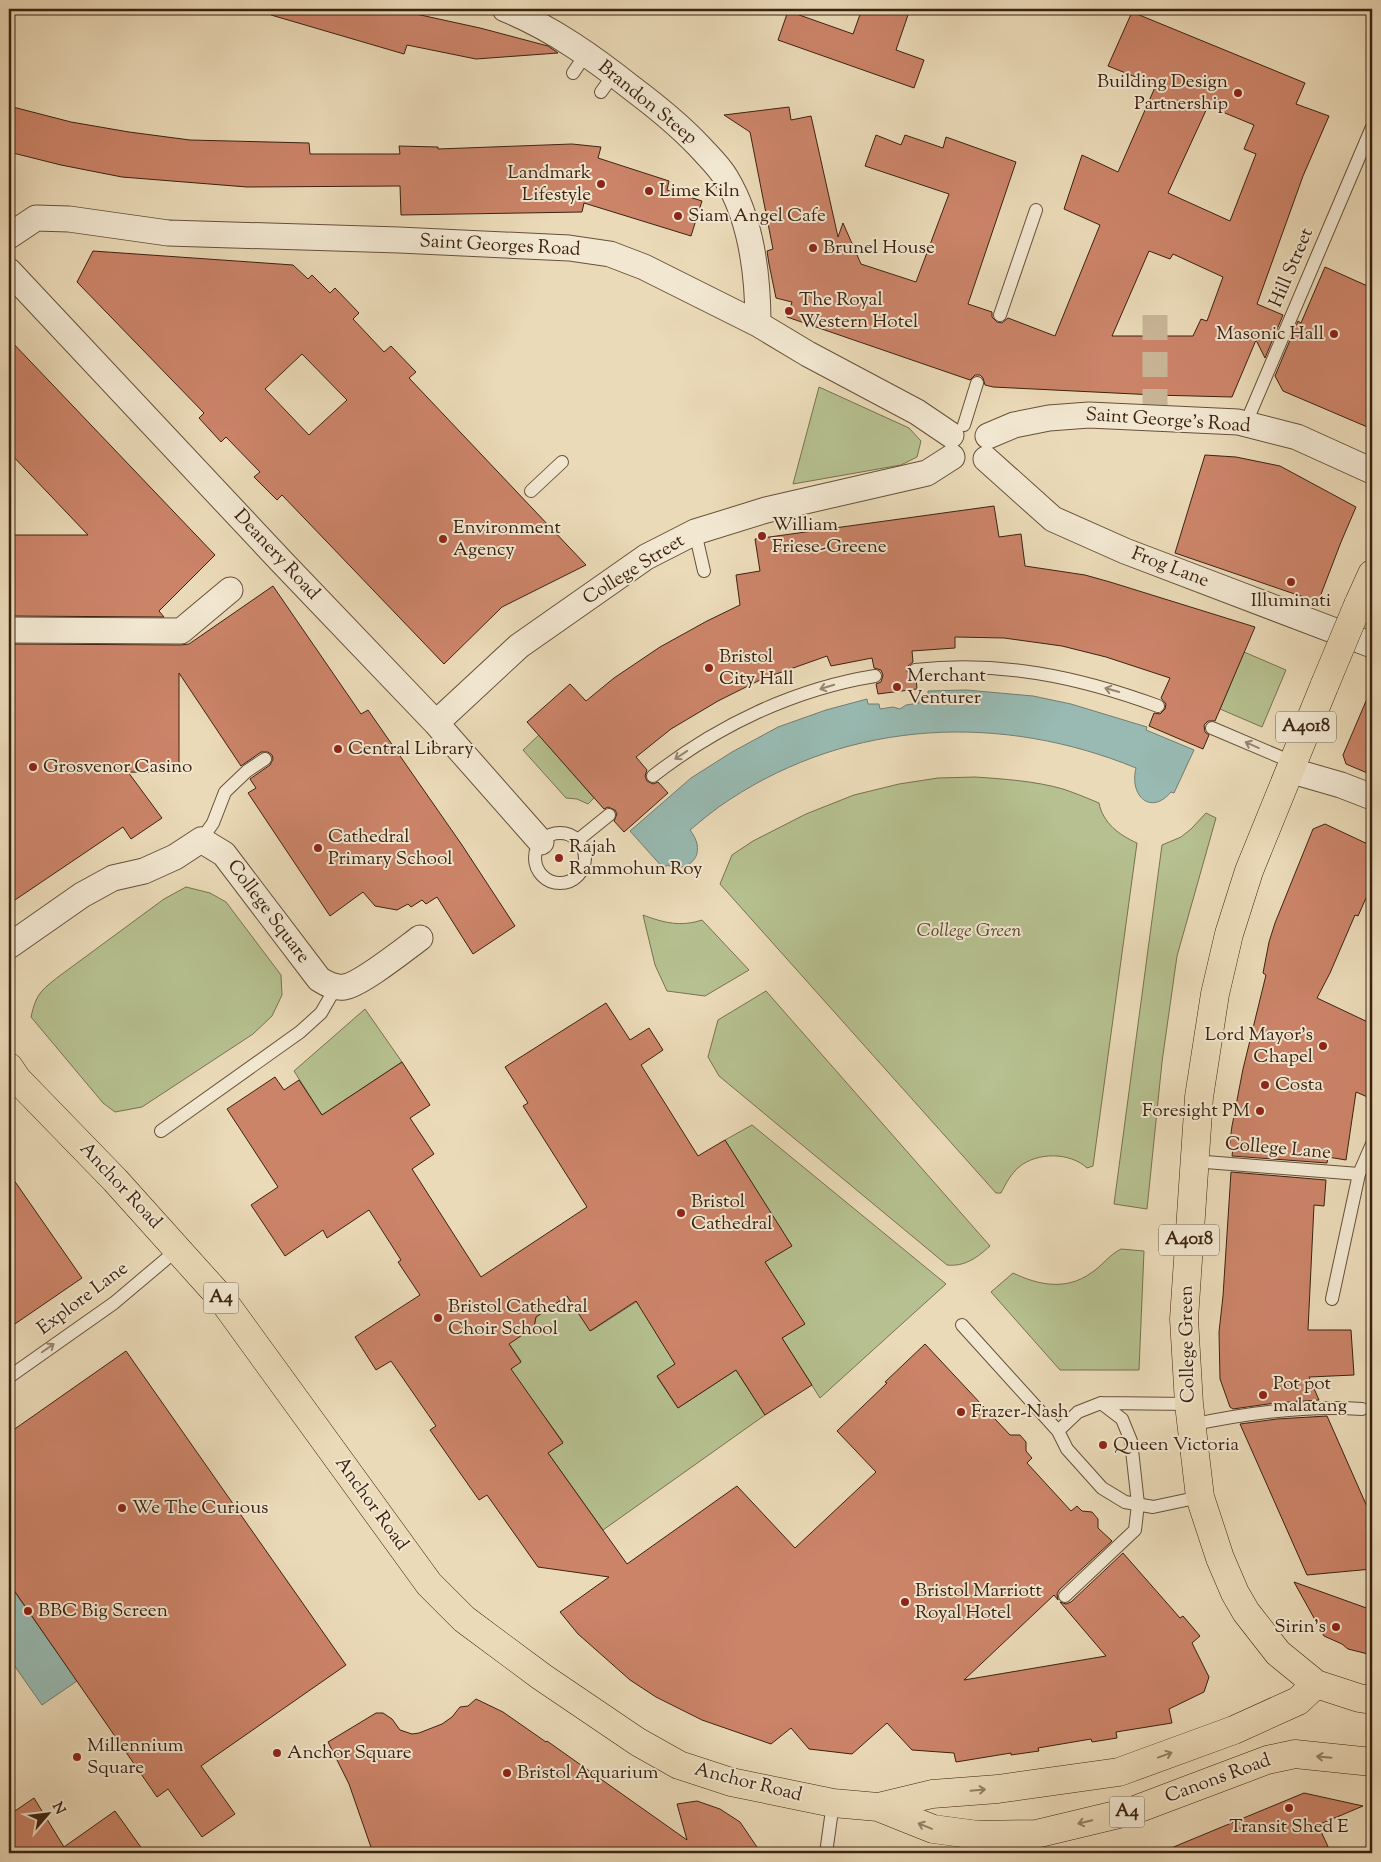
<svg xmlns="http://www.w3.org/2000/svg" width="1381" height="1862" viewBox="0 0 1381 1862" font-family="'Sorts Mill Goudy',serif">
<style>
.green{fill:#b6c090;stroke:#787150}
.water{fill:#98bab2;stroke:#737d71}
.building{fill:#cc8469;stroke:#3b2210;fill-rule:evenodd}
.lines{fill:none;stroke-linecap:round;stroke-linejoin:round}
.street-tunnel{stroke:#c8b596;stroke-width:25;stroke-dasharray:25 12;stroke-linecap:butt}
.lane-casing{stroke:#67503a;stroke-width:14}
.street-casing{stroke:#67503a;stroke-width:27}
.primary-casing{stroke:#3b2210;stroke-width:29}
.lane{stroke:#f2e7d1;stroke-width:12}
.street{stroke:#f2e7d1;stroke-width:25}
.primary{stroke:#ebdab8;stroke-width:28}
.primary-bridge-casing{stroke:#3b2210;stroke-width:29;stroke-linecap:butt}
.primary-bridge{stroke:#ebdab8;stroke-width:28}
.oneway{stroke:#968470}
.oneway2{stroke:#937e64}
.poi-dot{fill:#8f2418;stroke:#f2e7d1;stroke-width:2}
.labels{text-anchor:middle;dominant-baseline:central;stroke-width:4;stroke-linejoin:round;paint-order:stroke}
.shield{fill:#f2e7d1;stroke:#725d4a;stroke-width:1}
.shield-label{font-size:18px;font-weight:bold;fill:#3b2210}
.poi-label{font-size:19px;fill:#3b2210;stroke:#f2e7d1;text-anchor:start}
.street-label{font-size:19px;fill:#3b2210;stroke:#f2e7d1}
.park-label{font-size:19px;font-style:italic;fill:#5a4a30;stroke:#f2e7d1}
</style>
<rect width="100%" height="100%" fill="#ebdab8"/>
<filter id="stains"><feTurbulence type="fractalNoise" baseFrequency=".004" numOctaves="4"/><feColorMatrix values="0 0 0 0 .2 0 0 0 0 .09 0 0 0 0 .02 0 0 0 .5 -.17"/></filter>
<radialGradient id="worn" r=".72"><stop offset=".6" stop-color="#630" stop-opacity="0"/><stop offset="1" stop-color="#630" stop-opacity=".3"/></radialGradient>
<path class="green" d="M 819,387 L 909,428 L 921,441 L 917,457 L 901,465 L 793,484 Z
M 1244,652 L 1286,670 L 1262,727 L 1220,709 Z
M 539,735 L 594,798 L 588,804 L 577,799 L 566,798 L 523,750 Z
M 975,777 C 1004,779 1035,781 1063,789 C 1075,793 1087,798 1099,803 C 1103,823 1119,835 1137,843 L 1093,1166 L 1087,1168 C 1070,1152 1037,1152 1019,1167 C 1011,1174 1006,1183 1001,1193 L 996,1193 L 720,884 L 732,855 L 753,841 L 806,814 L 854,795 L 899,784 L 938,778 Z
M 1206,813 L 1216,818 L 1177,956 L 1162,1062 L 1147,1209 L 1114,1204 L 1162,845 L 1181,837 L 1191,829 Z
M 186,887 L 210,893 L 226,902 L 281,975 L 282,995 L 272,1016 L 253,1034 L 142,1107 L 115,1112 L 103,1103 L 31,1017 C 36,995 40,991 58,977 L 164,899 Z
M 643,915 C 664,923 681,927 702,920 L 749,970 L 705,996 L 667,991 L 655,965 Z
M 766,991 L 990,1246 C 978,1257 965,1267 947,1265 L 719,1076 L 708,1057 L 718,1020 Z
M 365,1009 L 402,1062 L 322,1115 L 294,1071 Z
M 752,1125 L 946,1284 L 820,1398 L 782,1338 L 804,1324 L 765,1262 L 791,1246 L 725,1140 Z
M 1121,1249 L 1144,1251 L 1139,1370 L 1060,1370 L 991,1292 L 1013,1273 C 1038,1285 1066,1291 1091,1273 C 1102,1266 1109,1255 1121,1249 Z
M 653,1291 L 675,1364 L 657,1377 L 678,1408 L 736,1370 L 765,1415 L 603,1530 L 548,1453 L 563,1442 L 518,1380 L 502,1375 L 521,1361 L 505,1338 L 524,1334 L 534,1327 L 536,1317 L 567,1296 L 591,1331 Z"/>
<path class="water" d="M 966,690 L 1033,696 L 1071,704 L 1147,727 L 1146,730 L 1194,750 L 1174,793 L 1171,792 C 1151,816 1129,796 1136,768 C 1002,713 852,719 729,800 C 715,809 702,820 690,830 C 693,834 696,839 697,844 C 701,863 681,872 667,865 L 664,869 L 630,831 L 691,778 L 732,752 L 778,727 L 826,710 L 867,699 L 868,704 L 879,704 L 880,709 L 893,707 L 900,709 L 906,705 L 919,703 L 919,697 L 928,694 L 928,691 Z
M 9,1584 L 77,1681 L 42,1705 L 9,1658 Z"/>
<path class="building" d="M 272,9 L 417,9 L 416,14 L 480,28 L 548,46 L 558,53 L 476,59 L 407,45 L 404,54 L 271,15 Z
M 862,9 L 910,9 L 896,50 L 924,60 L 914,88 L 778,40 L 788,11 L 853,34 Z
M 1132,12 L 1305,83 L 1296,104 L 1329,116 L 1303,176 L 1257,304 L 1283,315 L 1265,358 L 1256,340 L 1232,397 L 1155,395 L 993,387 L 985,385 L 983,378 L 980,375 L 975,375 L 970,380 L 787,317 L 792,302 L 776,298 L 769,264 L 767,251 L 773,249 L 750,132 L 724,115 L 789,107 L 791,120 L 811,116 L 838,237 L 843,223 L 861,264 L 916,282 L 949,194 L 865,166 L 876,135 L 901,145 L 905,135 L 943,148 L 946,137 L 1016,162 L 968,304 L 992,312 L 992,317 L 997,322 L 1002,323 L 1008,318 L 1055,336 L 1100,225 L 1064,209 L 1082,155 L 1118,172 L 1156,85 L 1108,66 ZM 1208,106 L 1254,125 L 1244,149 L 1256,154 L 1230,221 L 1168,193 ZM 1149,251 L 1170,259 L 1173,254 L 1223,277 L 1207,321 L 1201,319 L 1193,336 L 1112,336 Z
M 9,106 L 71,122 L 129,132 L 190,140 L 309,143 L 310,154 L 400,154 L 399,146 L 438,147 L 438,149 L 572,144 L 601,147 L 598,158 L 669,181 L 667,190 L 702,201 L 691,236 L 584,203 L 582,212 L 401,215 L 400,186 L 247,187 L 122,177 L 61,165 L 9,152 Z
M 93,251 L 293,265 L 308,279 L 312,275 L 330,293 L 335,288 L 359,313 L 353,319 L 384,352 L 391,346 L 416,372 L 409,378 L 586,565 L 502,607 L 444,664 L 282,495 L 277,500 L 254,477 L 260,472 L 226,437 L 221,442 L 199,418 L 204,413 L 77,282 ZM 302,354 L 347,400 L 309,435 L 265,389 Z
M 1325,267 L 1372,288 L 1372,429 L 1283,391 L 1275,376 L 1298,321 L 1301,323 Z
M 9,339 L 215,555 L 159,611 L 164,617 L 9,616 L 9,535 L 88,535 L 9,452 Z
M 1205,455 L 1236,457 L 1280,466 L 1356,507 L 1341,542 L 1318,602 L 1175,553 Z
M 994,506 L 999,537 L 1021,534 L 1025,566 L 1085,575 L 1110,582 L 1255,627 L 1215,721 L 1208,721 L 1204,725 L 1205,732 L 1209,735 L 1203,749 L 1149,726 L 1154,713 L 1160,714 L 1165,709 L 1166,704 L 1161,698 L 1170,678 L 1106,657 L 1062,646 L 1004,638 L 955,637 L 955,648 L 912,651 L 913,662 L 908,666 L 907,671 L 911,677 L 916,678 L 917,689 L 878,694 L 876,684 L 881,682 L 883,675 L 881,670 L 874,668 L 872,658 L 831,666 L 827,656 L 762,679 L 718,701 L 671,729 L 636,757 L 647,770 L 645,776 L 647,781 L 653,784 L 658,782 L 668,793 L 624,832 L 614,821 L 617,814 L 615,810 L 608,807 L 604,809 L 527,722 L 570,684 L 586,701 L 614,678 L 660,647 L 707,621 L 740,605 L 736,575 L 760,571 L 755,539 Z
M 273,586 L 361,714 L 368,710 L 462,845 L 515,926 L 473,954 L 437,897 L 426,904 L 422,900 L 411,907 L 408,904 L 397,910 L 375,906 L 363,892 L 330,916 L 248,793 L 256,788 L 250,779 L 270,765 L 273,759 L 272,755 L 268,752 L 261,752 L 241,766 L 179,673 L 179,763 L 176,773 L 128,772 L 162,818 L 131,839 L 123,827 L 9,904 L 9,644 L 181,645 L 189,644 Z
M 1372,687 L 1372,775 L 1346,764 L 1343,755 Z
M 1325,824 L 1372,846 L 1372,901 L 1366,898 L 1358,916 L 1355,915 L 1330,973 L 1317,998 L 1372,1024 L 1372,1099 L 1356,1092 L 1346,1160 L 1328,1157 L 1327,1163 L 1232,1156 L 1233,1148 L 1229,1148 L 1232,1126 L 1243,1069 L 1266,975 L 1263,973 L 1269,942 L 1275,923 L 1313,829 Z
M 606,1003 L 630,1040 L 649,1028 L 663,1050 L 641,1065 L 698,1156 L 725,1140 L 792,1246 L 765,1262 L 805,1324 L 782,1338 L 812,1385 L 765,1415 L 736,1370 L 678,1408 L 657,1376 L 675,1364 L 636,1301 L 590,1331 L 567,1296 L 536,1317 L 534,1327 L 509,1344 L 521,1362 L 511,1369 L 563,1443 L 548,1453 L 627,1564 L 737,1486 L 795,1548 L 876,1472 L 837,1431 L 887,1383 L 885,1382 L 925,1344 L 1010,1435 L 1020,1435 L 1026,1442 L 1026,1451 L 1032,1458 L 1027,1463 L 1071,1511 L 1077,1506 L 1082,1511 L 1092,1512 L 1098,1519 L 1098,1528 L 1112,1541 L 1059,1590 L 1057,1594 L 1058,1600 L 1054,1595 L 964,1680 L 1106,1656 L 1060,1602 L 1066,1604 L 1071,1602 L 1123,1553 L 1180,1618 L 1183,1616 L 1200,1636 L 1192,1643 L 1209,1677 L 1204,1692 L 1169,1709 L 1172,1723 L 1116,1732 L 1117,1738 L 1092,1742 L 1091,1739 L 1038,1748 L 1039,1751 L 1011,1755 L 1011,1753 L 956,1762 L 954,1753 L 912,1750 L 887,1723 L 852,1754 L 809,1749 L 791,1728 L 771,1744 L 702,1720 L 656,1697 L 630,1680 L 595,1649 L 578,1634 L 560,1612 L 609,1577 L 538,1567 L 487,1495 L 479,1500 L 430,1430 L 436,1426 L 391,1361 L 376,1370 L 355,1337 L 420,1295 L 398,1262 L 401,1260 L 369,1210 L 327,1238 L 323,1230 L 285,1256 L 251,1205 L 278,1187 L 227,1109 L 275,1077 L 284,1090 L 299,1080 L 322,1115 L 402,1062 L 430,1105 L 410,1118 L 434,1154 L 412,1169 L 481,1277 L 587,1207 L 523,1106 L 528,1103 L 505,1067 Z
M 1231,1172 L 1326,1180 L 1324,1206 L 1314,1205 L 1308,1330 L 1351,1330 L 1354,1375 L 1309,1377 L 1319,1400 L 1275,1403 L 1233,1409 L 1230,1407 L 1220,1379 L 1219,1332 L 1223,1296 Z
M 9,1173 L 82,1278 L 9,1328 Z
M 126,1351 L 346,1665 L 201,1766 L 235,1814 L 202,1837 L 168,1789 L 157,1797 L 9,1583 L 9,1433 Z
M 1327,1416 L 1372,1518 L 1372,1569 L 1307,1575 L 1240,1424 L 1277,1419 Z
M 1294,1582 L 1372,1610 L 1372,1655 L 1348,1649 L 1342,1644 L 1324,1636 Z
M 476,1699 L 503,1712 L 546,1742 L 547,1741 L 687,1840 L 677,1804 L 697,1801 L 720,1809 L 740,1822 L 761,1853 L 373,1853 L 349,1784 L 328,1742 L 376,1713 L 383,1713 L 392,1719 L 400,1730 L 412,1734 L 419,1733 L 442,1724 L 452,1717 L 460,1707 L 468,1706 Z
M 1304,1793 L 1363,1806 L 1318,1825 L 1331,1853 L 1159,1853 Z
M 34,1798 L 64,1847 L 115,1811 L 145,1853 L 9,1853 L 9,1815 Z"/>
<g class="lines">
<path class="street-tunnel" d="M 1155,315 L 1155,408"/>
<g class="lane-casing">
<path id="lane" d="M 573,73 L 586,54
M 601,92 L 614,74
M 1000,315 L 1036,210
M 1246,423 L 1372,127
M 964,425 L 977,383
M 531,491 L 562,462
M 695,532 L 704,571
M 915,670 C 999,660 1079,677 1158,706
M 1212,728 L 1292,762
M 653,776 C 717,726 794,689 875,676
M535 858a25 25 0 1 1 50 0a25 25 0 1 1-50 0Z
M 201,840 L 213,823 L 225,792 L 247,771 L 265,759
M 578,840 L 609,815
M 161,1131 L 300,1032 L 321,1013 L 336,987
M 1193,1161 L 1359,1174
M 1332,1299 L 1359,1174 L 1372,1144
M 962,1325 L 1058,1431 L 1067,1449 L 1102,1488 L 1125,1502 L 1153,1507 L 1200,1497
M 9,1377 L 114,1303 L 178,1249
M 1191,1425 C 1247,1413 1305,1405 1362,1409
M 1058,1431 L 1078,1412 L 1101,1403 L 1189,1404
M 1065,1596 L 1135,1530 L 1138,1504 L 1131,1441 L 1122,1419 L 1101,1403
M 826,1853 L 833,1803"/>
</g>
<g class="street-casing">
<path id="street" d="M 505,9 C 552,28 594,58 633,89 C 657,107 679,125 699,146 C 708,156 719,166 726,178 C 752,221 758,275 758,324
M 9,236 L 36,218 L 69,219 L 168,233 L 399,240 L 569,248 L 610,254 L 644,267 L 758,324 L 808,354 L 917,412 L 951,435
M 9,271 L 281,561 L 436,723 L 541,842
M 988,436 L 1014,425 L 1049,418 L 1089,415 L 1238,422 L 1297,437 L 1372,471
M 986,459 L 1053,519 L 1125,551 L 1372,645
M 9,630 L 181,631 L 230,590
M 436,723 L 519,646 L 646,557 L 695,532 L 766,510 L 927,473 L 952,457
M 1289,770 L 1341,785 L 1372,797
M 9,946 L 82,895 L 113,878 L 144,871 L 175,857 L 201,840 L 224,854 L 319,979 C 327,984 334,988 344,987 C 360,985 405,949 420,938"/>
</g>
<g class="primary-casing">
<path id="primary" d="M 1358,605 L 1372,574
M 1325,684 L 1249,871 L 1229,934 L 1215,994 L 1199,1097 L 1184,1319 L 1189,1404 L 1200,1497 L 1220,1558 L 1235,1593 L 1246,1612 L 1278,1653 L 1316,1684 L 1359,1698 L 1372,1700
M 9,1067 L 17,1079 L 115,1180 L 222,1299 L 429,1584 L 464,1619 L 542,1677 L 638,1742 L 679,1765 L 731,1782 L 833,1803 L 878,1807 L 933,1829 L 978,1835 L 1036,1834 L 1132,1811 L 1267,1760 L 1295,1754 L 1372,1762
M 878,1807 L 932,1794 L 998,1789 L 1119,1772 L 1234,1730 L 1298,1701 L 1316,1684"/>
</g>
<use href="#lane" class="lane"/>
<use href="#street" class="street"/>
<use href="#primary" class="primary"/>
<g class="primary-bridge-casing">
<path id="primary-bridge" d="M 1325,684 L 1358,605"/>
</g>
<use href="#primary-bridge" class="primary-bridge"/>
</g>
<defs><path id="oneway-shaft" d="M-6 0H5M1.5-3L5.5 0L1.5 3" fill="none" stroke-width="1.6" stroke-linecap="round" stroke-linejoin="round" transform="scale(1.25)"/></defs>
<g class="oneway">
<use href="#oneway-shaft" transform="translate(827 687) rotate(163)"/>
<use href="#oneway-shaft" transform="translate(1112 690) rotate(-164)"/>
<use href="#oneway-shaft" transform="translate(1252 745) rotate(-156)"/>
<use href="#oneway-shaft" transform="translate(681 755) rotate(146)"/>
<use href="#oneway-shaft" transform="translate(48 1348) rotate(-35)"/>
</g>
<g class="oneway2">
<use href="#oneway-shaft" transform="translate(1165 1755) rotate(-20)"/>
<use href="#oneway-shaft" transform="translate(1324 1757) rotate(-175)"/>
<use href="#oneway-shaft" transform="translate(978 1790) rotate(-5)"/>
<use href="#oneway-shaft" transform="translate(1085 1822) rotate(166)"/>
<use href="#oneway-shaft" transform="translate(925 1826) rotate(-158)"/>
</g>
<g class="poi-dot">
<circle cx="1238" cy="93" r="5"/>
<circle cx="601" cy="184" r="5"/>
<circle cx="649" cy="191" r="5"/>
<circle cx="678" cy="216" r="5"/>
<circle cx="813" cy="248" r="5"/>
<circle cx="789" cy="311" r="5"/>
<circle cx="1334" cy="334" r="5"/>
<circle cx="762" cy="536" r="5"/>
<circle cx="443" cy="539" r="5"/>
<circle cx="1291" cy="582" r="5"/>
<circle cx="709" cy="668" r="5"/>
<circle cx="897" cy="687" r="5"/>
<circle cx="338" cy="749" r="5"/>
<circle cx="33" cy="767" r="5"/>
<circle cx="318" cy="848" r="5"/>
<circle cx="559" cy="858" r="5"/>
<circle cx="1323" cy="1046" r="5"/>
<circle cx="1265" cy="1085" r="5"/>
<circle cx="1260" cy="1111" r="5"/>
<circle cx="681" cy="1213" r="5"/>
<circle cx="438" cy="1318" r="5"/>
<circle cx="1263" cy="1395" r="5"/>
<circle cx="961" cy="1412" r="5"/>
<circle cx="1103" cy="1445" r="5"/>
<circle cx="122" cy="1508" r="5"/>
<circle cx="905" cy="1602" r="5"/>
<circle cx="28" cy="1611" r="5"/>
<circle cx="1336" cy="1627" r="5"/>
<circle cx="277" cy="1753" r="5"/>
<circle cx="77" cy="1757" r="5"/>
<circle cx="507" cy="1773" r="5"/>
<circle cx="1289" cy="1808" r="5"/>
</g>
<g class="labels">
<g class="shield">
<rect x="1276" y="711.5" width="60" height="31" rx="4"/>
<rect x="1159" y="1224.5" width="60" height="31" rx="4"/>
<rect x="203.5" y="1282.5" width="35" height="31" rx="4"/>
<rect x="1109.5" y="1796.5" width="35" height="31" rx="4"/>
</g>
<g class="shield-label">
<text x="1306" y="727">A4018</text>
<text x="1189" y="1240">A4018</text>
<text x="221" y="1298">A4</text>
<text x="1127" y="1812">A4</text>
</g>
<g class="poi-label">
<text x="1228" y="82" text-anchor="end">Building Design<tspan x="1228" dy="22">Partnership</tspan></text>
<text x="591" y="173" text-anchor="end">Landmark<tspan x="591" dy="22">Lifestyle</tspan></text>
<text x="659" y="191">Lime Kiln</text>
<text x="688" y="216">Siam Angel Cafe</text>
<text x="823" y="248">Brunel House</text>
<text x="799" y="300">The Royal<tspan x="799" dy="22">Western Hotel</tspan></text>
<text x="1324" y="334" text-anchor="end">Masonic Hall</text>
<text x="772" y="525">William<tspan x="772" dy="22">Friese-Greene</tspan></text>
<text x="453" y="528">Environment<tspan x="453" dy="22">Agency</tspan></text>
<text x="1291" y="601" text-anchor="middle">Illuminati</text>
<text x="719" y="657">Bristol<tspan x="719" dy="22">City Hall</tspan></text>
<text x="907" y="676">Merchant<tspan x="907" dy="22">Venturer</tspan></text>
<text x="348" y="749">Central Library</text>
<text x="43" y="767">Grosvenor Casino</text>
<text x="328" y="837">Cathedral<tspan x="328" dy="22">Primary School</tspan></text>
<text x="569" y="847">Rajah<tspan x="569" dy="22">Rammohun Roy</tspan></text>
<text x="1313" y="1035" text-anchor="end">Lord Mayor's<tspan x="1313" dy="22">Chapel</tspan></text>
<text x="1275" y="1085">Costa</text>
<text x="1250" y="1111" text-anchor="end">Foresight PM</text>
<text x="691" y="1202">Bristol<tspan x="691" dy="22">Cathedral</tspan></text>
<text x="448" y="1307">Bristol Cathedral<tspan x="448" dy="22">Choir School</tspan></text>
<text x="1273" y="1384">Pot pot<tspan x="1273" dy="22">malatang</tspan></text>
<text x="971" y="1412">Frazer-Nash</text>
<text x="1113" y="1445">Queen Victoria</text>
<text x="132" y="1508">We The Curious</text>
<text x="915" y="1591">Bristol Marriott<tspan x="915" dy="22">Royal Hotel</tspan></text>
<text x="38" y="1611">BBC Big Screen</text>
<text x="1326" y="1627" text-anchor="end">Sirin's</text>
<text x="87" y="1746">Millennium<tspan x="87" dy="22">Square</tspan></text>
<text x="287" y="1753">Anchor Square</text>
<text x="517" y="1773">Bristol Aquarium</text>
<text x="1289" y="1827" text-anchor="middle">Transit Shed E</text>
</g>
<g class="street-label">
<text transform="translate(647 103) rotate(39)">Brandon Steep</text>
<text transform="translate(500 246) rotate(3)">Saint Georges Road</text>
<text transform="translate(1292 268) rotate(-67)">Hill Street</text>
<text transform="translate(1168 421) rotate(4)">Saint George's Road</text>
<text transform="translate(276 555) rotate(47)">Deanery Road</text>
<text transform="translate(1170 568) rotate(21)">Frog Lane</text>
<text transform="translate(634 570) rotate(-32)">College Street</text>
<text transform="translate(268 912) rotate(53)">College Square</text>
<text transform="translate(1278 1149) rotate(5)">College Lane</text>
<text transform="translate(120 1186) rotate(47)">Anchor Road</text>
<text transform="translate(83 1299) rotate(-37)">Explore Lane</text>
<text transform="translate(1188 1344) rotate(-91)">College Green</text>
<text transform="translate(371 1504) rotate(54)">Anchor Road</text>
<text transform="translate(1218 1779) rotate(-20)">Canons Road</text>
<text transform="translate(748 1783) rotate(14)">Anchor Road</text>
</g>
<g class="park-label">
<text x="969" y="931">College Green</text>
</g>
</g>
<rect width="1381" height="1862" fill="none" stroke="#ebdab8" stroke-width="30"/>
<rect x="10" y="10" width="1361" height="1842" fill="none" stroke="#3b2210" stroke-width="2.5"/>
<rect x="15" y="15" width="1351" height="1832" fill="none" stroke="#3b2210"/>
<g transform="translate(48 1814) rotate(62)" stroke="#f2e7d1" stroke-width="4" paint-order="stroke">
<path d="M0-4L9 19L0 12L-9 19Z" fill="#3b2210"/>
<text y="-8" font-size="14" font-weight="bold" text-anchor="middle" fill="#3b2210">N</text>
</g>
<rect width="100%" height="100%" filter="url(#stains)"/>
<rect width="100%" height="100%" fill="url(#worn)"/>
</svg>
